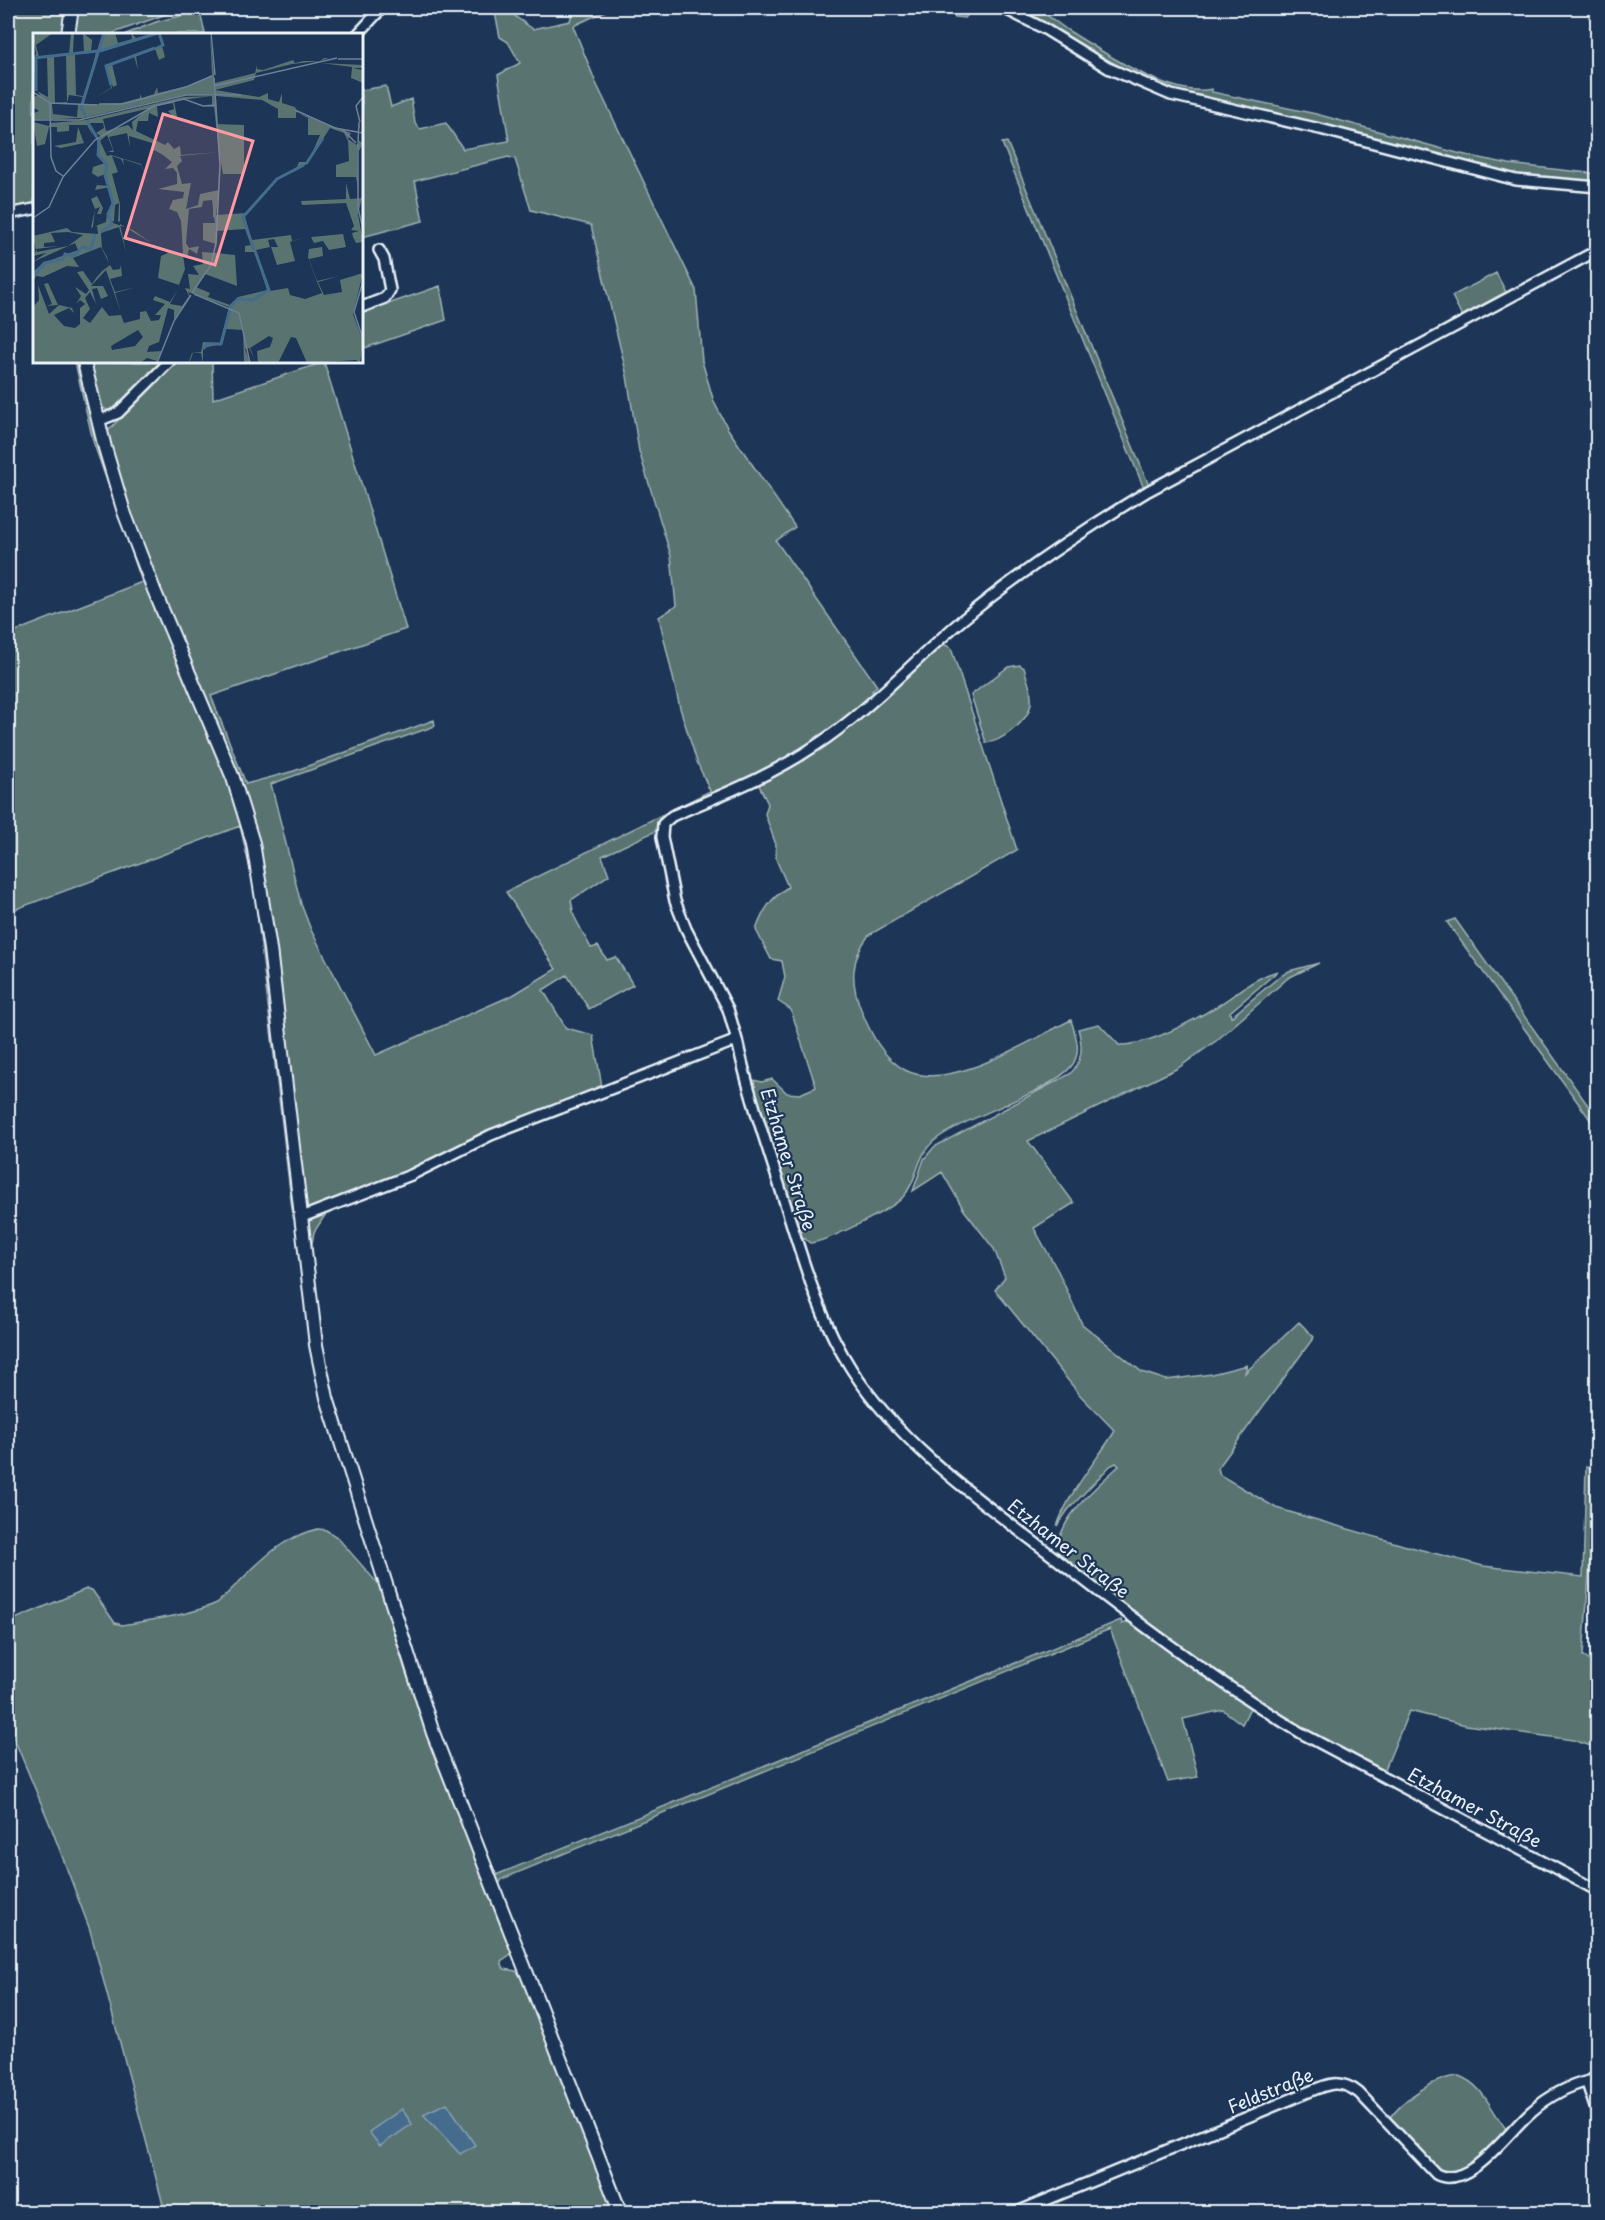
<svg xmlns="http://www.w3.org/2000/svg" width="1605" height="2220" viewBox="0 0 1605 2220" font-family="'Playpen Sans',sans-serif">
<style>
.green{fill:#597370;stroke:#a0b2b4;stroke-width:1.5}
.water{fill:#446c8c;stroke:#86a1b7;stroke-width:1.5}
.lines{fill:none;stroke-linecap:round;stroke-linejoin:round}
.minor-casing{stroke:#e8f1f8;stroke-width:14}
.tertiary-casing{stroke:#e8f1f8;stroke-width:16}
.minor{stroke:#1d3557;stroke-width:9}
.tertiary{stroke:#1d3557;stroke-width:12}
.labels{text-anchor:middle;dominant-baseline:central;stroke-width:4.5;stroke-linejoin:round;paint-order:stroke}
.street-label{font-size:18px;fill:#e8f1f8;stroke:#1d3557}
.inset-river{fill:none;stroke:#446c8c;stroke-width:3}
.inset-road{fill:none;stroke:#6e8097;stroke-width:1.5}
.view{fill:#ff9aa2;fill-opacity:0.15;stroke:#ff9aa2;stroke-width:3}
.inset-edge{fill:none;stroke:#e8f1f8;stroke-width:3}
</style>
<rect width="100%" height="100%" fill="#1d3557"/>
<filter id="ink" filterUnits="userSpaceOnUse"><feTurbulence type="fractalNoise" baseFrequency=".0167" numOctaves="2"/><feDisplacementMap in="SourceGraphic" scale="12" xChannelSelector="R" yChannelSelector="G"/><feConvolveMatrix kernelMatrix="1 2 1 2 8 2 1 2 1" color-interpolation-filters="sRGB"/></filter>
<g filter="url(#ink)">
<path class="green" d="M 8,8 L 66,8 L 63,34 L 34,34 L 34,203 L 8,209 Z
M 77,8 L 183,8 L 111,34 L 72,34 Z
M 494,8 L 510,8 L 516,17 L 533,29 L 570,21 L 572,13 L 570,8 L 612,8 L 573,26 L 596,83 L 696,290 L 702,361 L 714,402 L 728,429 L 795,527 L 776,541 L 877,686 L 872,691 L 874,695 L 837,727 L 758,777 L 676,811 L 656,831 L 602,856 L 609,875 L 571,900 L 574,916 L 591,948 L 598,946 L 607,960 L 616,957 L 633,985 L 589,1009 L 567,975 L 543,990 L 566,1028 L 593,1035 L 602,1087 L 329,1209 L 314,1232 L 310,1256 L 293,1217 L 254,886 L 240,826 L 8,912 L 8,634 L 142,582 L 93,441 L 75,362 L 79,362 L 134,526 L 110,451 L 108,431 L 172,362 L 212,362 L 213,399 L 324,362 L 406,629 L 211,696 L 246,784 L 294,771 L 434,720 L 435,726 L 271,784 L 301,904 L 311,930 L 376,1055 L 513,995 L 556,969 L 506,892 L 710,791 L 697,762 L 680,708 L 659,617 L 676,606 L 671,556 L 639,451 L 627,376 L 591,225 L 531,210 L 515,159 L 508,157 L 415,181 L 423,221 L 362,237 L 362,90 L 386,86 L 391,107 L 411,99 L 415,123 L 420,129 L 446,123 L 463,149 L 509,141 L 498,75 L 520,63 L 508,42 L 500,37 Z
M 950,8 L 974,8 L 965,18 L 955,17 Z
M 1021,8 C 1042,7 1052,20 1069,31 C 1103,52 1172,99 1212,89 L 1212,92 L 1316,114 L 1461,154 L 1509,164 L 1597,174 L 1597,183 L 1519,175 L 1356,134 L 1180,94 L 1141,78 L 1061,34 Z
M 200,11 L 205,34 L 126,34 L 156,22 Z
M 1007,142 L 1150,488 L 1145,491 L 1002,143 Z
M 1496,273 L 1507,294 L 1463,318 L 1452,296 Z
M 440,286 L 446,320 L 362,349 L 362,313 Z
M 89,362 L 165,362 L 117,408 L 108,411 L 100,406 Z
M 942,643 L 951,648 L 1017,850 L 869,935 C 850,959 850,983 862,1012 C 871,1034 882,1057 905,1070 C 949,1093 1030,1040 1071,1020 C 1075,1034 1082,1050 1073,1064 C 1054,1092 964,1116 934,1141 C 916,1156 918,1181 903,1197 C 893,1209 826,1242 810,1243 L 797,1233 L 749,1079 L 762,1082 L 772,1079 L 787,1093 L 800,1094 L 816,1087 L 791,1010 L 778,1001 L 785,977 L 782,961 L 771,959 L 756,930 C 763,910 771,898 788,887 L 776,859 L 776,845 L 765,814 L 768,804 L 758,783 L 787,767 Z
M 1020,665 L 1024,668 C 1033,697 1038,711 1011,731 C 1004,737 995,742 986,743 L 971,695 L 1008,667 Z
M 1455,919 L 1597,1118 L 1597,1129 L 1447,922 Z
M 1319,963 L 1288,978 L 1216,1041 L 1178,1068 L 1028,1141 L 1074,1203 L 1034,1228 L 1059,1273 L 1082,1324 L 1142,1372 L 1166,1380 L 1212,1374 L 1247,1365 L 1245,1373 L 1299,1322 L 1314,1337 L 1218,1468 L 1220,1475 L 1276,1508 L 1403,1545 L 1483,1566 L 1583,1577 L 1586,1467 L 1590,1468 L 1590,1560 L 1583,1656 L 1597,1666 L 1597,1748 L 1573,1740 L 1466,1725 L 1409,1711 L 1383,1774 L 1275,1712 L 1175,1646 L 1060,1557 C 1049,1526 1098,1485 1119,1466 L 1116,1463 L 1110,1466 L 1068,1510 L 1057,1526 C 1070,1490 1095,1463 1115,1431 L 1080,1395 L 995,1290 L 1005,1277 L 994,1249 L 964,1210 L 942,1172 L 913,1191 L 924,1159 L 934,1147 L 1070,1074 C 1083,1061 1083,1046 1078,1029 L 1099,1024 L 1119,1045 C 1147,1046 1189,1023 1214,1008 C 1236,995 1254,977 1278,971 L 1230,1012 L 1231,1017 L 1279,977 L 1289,971 Z
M 318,1529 L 326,1530 L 337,1537 L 380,1586 L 405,1670 L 432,1746 L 511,1947 L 511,1954 L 501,1961 L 504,1969 L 516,1971 L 524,1981 L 614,2212 L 165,2212 L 90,1930 L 51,1827 L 8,1724 L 8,1622 L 86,1589 L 92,1590 L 115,1623 L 122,1625 C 154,1619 187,1616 217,1603 C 250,1574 273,1539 318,1529 Z
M 1121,1620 L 1122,1624 L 1131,1621 L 1251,1706 L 1242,1724 L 1223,1710 L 1183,1719 L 1198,1777 L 1168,1782 L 1110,1629 L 502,1879 L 499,1884 L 628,2212 L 624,2212 L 496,1875 Z
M 1459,2076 C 1485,2086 1490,2110 1507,2130 L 1507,2134 C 1489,2152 1468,2177 1441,2173 L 1388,2120 C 1400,2101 1435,2077 1459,2076 Z"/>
<path class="water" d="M 447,2103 L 475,2145 L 460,2154 L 423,2114 Z
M 402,2109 L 412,2124 L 380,2146 L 369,2132 Z"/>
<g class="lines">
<g class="minor-casing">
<path id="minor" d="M 1003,8 L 1043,28 L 1108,68 L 1171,95 L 1320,129 L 1516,180 L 1598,187
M 358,34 L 382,8
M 8,214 L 34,209
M 362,307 L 385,298 L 390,290 L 384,259 L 379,250
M 98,421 L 118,413 L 169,362
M 737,1040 C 748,1093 767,1145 783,1197 C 802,1256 818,1318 852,1370 C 902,1446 975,1497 1046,1551 C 1128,1615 1212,1679 1301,1733 L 1598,1891
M 302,1217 L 411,1175 L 491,1135 L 737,1040 L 728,1009 L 686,929 L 675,901 L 662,837 L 663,824 L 672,816 C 723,794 769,777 815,746 C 869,711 912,662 961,621 C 1020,572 1082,531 1148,491 L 1598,250
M 1598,2071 L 1588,2086 L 1598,2116
M 1017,2212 L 1306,2093 C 1327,2084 1340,2078 1359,2093 L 1436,2174 C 1469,2192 1510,2129 1532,2111 C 1548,2097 1568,2086 1589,2081"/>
</g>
<g class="tertiary-casing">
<path id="tertiary" d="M 68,34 L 72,8
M 84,362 L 105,448 L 124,512 L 154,590 L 233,778 L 253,843 L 270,949 L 316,1345 L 327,1398 L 433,1733 L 620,2212"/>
</g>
<use href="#minor" class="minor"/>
<use href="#tertiary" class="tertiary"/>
</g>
</g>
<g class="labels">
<g class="street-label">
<text transform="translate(789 1159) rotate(73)">Etzhamer Straße</text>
<text transform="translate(1069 1548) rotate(38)">Etzhamer Straße</text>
<text transform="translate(1475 1807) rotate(28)">Etzhamer Straße</text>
<text transform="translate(1270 2090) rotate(-22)">Feldstraße</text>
</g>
</g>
<g transform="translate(33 33)">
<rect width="330" height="330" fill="#1d3557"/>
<path d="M 4,0 L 20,0 L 3,12 L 6,24 L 36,20 L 38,0 L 41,0 L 40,20 L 51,19 L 50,0 L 59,7 L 60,0 L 58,18 L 64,18 L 70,0 L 82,0 L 85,10 L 99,6 L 98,0 L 103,5 L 126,0 L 130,12 L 129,13 L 132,24 L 126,27 L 122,16 L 103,23 L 105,37 L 101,23 L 79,31 L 84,52 L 80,54 L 73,33 L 79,55 L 62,65 L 78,55 L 72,33 L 129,12 L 125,0 L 65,19 L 49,72 L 88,70 L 107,65 L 107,61 L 109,65 L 121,61 L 124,54 L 125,60 L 154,53 L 179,42 L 177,0 L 182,50 L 222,40 L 224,32 L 224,36 L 230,37 L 260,27 L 262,30 L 271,28 L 287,28 L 291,25 L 296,25 L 287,28 L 259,31 L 223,40 L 221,47 L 182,57 L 226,64 L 235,60 L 235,66 L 246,69 L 249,60 L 249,70 L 262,74 L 265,80 L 318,100 L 315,106 L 324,112 L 325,107 L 330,110 L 326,118 L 324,114 L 325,157 L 323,144 L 303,144 L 303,132 L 316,128 L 315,108 L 311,100 L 297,95 L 274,131 L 246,145 L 212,183 L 218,207 L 258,202 L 259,208 L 274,204 L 257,209 L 262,228 L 244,232 L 238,214 L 245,214 L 241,206 L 235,207 L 237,214 L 223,217 L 237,258 L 255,255 L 257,262 L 272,266 L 289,260 L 284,249 L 275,224 L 276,216 L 289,214 L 290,223 L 276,226 L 284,248 L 306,243 L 285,249 L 291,262 L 309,259 L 307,247 L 330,240 L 320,281 L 330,308 L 327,330 L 323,327 L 274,330 L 263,305 L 258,304 L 245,330 L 225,330 L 224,318 L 237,314 L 240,305 L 236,303 L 217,315 L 222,327 L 216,315 L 212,316 L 217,330 L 211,330 L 210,297 L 193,296 L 189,311 L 170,315 L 170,330 L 168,320 L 160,320 L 157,328 L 145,330 L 156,328 L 159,320 L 168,319 L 170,309 L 187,310 L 196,274 L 155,259 L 157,263 L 141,287 L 141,277 L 135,275 L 126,309 L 116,313 L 114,319 L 129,318 L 124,328 L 114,325 L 107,330 L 0,330 L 0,274 L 6,267 L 5,252 L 13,273 L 19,271 L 11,251 L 15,250 L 25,272 L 13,273 L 16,281 L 26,272 L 39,275 L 41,280 L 36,275 L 21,282 L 31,293 L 42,295 L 47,291 L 47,275 L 52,271 L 47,267 L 43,271 L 48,263 L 42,254 L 53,261 L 56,257 L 44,239 L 50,238 L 59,251 L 63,245 L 69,238 L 77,232 L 80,237 L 87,236 L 88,232 L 89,243 L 77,246 L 82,259 L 104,254 L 82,260 L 88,280 L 73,237 L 58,253 L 70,253 L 75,263 L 68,266 L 64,255 L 59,256 L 63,271 L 57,259 L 52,265 L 57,276 L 50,285 L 57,290 L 69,274 L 76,283 L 88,282 L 91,290 L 107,286 L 107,279 L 113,278 L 118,288 L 126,287 L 128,282 L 122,282 L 132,271 L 120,267 L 122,263 L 137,269 L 145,256 L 137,271 L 149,273 L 156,263 L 152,255 L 157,256 L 155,241 L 166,242 L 160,233 L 170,231 L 169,219 L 183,220 L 183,211 L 170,207 L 170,190 L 182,190 L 181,184 L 170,185 L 180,184 L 180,175 L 179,167 L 170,168 L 169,174 L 156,176 L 153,210 L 156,215 L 166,213 L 164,221 L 156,216 L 154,225 L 150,222 L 152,236 L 146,252 L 125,245 L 128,223 L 135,220 L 87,191 L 93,219 L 86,194 L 68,200 L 69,215 L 74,224 L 76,230 L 68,214 L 40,225 L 46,234 L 34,233 L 10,244 L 3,243 L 0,249 L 0,239 L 10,230 L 45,217 L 42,210 L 0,229 L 13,220 L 0,223 L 3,218 L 0,203 L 34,195 L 39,199 L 65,201 L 64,192 L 58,195 L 62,176 L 58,166 L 64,163 L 70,175 L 68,181 L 64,181 L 67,174 L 62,176 L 60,194 L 73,189 L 74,180 L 80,173 L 77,154 L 62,157 L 64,152 L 76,153 L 72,141 L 65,144 L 59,140 L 60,134 L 72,130 L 65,121 L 64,107 L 69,104 L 63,100 L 71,95 L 70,90 L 55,90 L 60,103 L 54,92 L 36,92 L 36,98 L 24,99 L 24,103 L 24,94 L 16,94 L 12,111 L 4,113 L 0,89 L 16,93 L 17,90 L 53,87 L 150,64 L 209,62 L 151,62 L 50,85 L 0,87 L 0,75 L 1,80 L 6,78 L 0,74 L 0,64 L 7,62 L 3,56 L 0,25 L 3,21 L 0,3 ZM 63,19 L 55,54 L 50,63 L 43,62 L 42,21 ZM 33,22 L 34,69 L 22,70 L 21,24 ZM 14,24 L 15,64 L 4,58 L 3,45 L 4,25 ZM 36,62 L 50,64 L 48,72 L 38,70 L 45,71 L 44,84 L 20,81 L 19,71 L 34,70 ZM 179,63 L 179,73 L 168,73 L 181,74 L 186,119 L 148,122 L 147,113 L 141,116 L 135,109 L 132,112 L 103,98 L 105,88 L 115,88 L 116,80 L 125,84 L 124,73 L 140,70 L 141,76 L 135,78 L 141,85 L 144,84 L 141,68 ZM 183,63 L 229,67 L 245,76 L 245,85 L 263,85 L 263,79 L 275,85 L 275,102 L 287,102 L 275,129 L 266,129 L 264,134 L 248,143 L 213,180 L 183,182 L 186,157 L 167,161 L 165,172 L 153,176 L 158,150 L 149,151 L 144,133 L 149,128 L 147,123 L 186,119 L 190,141 L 211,141 L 211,92 L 184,91 ZM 114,76 L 99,89 L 100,97 L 95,92 L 73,98 L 70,86 ZM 94,100 L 97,115 L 96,103 L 119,110 L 118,123 L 121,117 L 130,122 L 139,129 L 132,136 L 140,135 L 144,140 L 144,151 L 125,156 L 151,159 L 150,165 L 140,167 L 136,176 L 144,179 L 148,188 L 150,221 L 127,216 L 100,197 L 77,189 L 81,188 L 82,172 L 86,170 L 85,189 L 87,188 L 87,171 L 79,141 L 85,139 L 79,123 L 88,126 L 91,132 L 90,126 L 108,132 L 117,156 L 108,131 L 78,122 L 74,123 L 67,108 L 74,102 L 80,117 L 75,119 L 81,119 L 76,104 ZM 212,196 L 218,212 L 212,213 L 212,219 L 222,219 L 234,257 L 205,264 L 197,272 L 175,264 L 177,260 L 163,254 L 172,241 L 204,253 L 202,222 L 183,220 L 184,198 ZM 35,199 L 50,202 L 35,213 L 4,219 L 3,216 L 28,213 L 11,214 L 11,210 L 22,209 L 18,200 ZM 105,297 L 110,304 L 102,313 L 79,317 L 78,313 ZM 288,30 L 330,32 L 329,35 L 320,35 L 329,37 L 330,50 L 318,45 L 319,34 ZM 45,94 L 51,110 L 28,115 L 21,113 L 43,109 ZM 313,150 L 317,166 L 329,165 L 325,181 L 330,209 L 323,210 L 320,204 L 319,200 L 326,198 L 318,197 L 321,193 L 313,170 L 269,172 L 268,168 L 313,166 ZM 310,201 L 313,214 L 296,217 L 290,208 L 281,210 L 278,204 Z" fill="#597370" fill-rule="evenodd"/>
<path class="inset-river" d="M 124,15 L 130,12 L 126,0M 67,18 L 125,0M 0,25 L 65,18M 78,52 L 73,33 L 122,15M 3,58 L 3,25M 53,83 L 48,75 L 71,0M 54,88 L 66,108 L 65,122 L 74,132 L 72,142 L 80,170 L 75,181 L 79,191 L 68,199M 273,131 L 290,105M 221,217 L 210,184 L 244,146 L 271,132M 2,242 L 11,230 L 30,226 L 32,221 L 40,223 L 50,214 L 58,216 L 62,201M 197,274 L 205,266 L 220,267 L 236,257 L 222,218M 170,316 L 175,311 L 188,311 L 197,277"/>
<path class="inset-road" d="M 178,0 L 182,42M 305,26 L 330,26M 181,53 L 304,25M 0,59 L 17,70 L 18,124 L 23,138 L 30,143M 17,70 L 64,72M 66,71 L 90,71 L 153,54 L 179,43M 262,77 L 302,95 L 330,100M 0,87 L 46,87 L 153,62 L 208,62M 327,89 L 323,73 L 330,64M 310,97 L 323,110M 325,109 L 326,89 L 326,95M 325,111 L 325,175 L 330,196M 0,185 L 16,174 L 30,144 L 62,107 L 121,73 L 151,66 L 170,73 L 182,72M 330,248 L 321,279 L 330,306M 159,260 L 178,232 L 183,210 L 187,132 L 181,45M 161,261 L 206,280 L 217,330M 124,330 L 141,288 L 158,262"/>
<path class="view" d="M 130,81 L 220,108 L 182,232 L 92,205 Z"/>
<rect width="330" height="330" class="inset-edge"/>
</g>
<rect width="1605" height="2220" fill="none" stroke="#1d3557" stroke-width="30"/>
<rect x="15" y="15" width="1575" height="2190" fill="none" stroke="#e8f1f8" stroke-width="2" filter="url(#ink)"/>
</svg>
